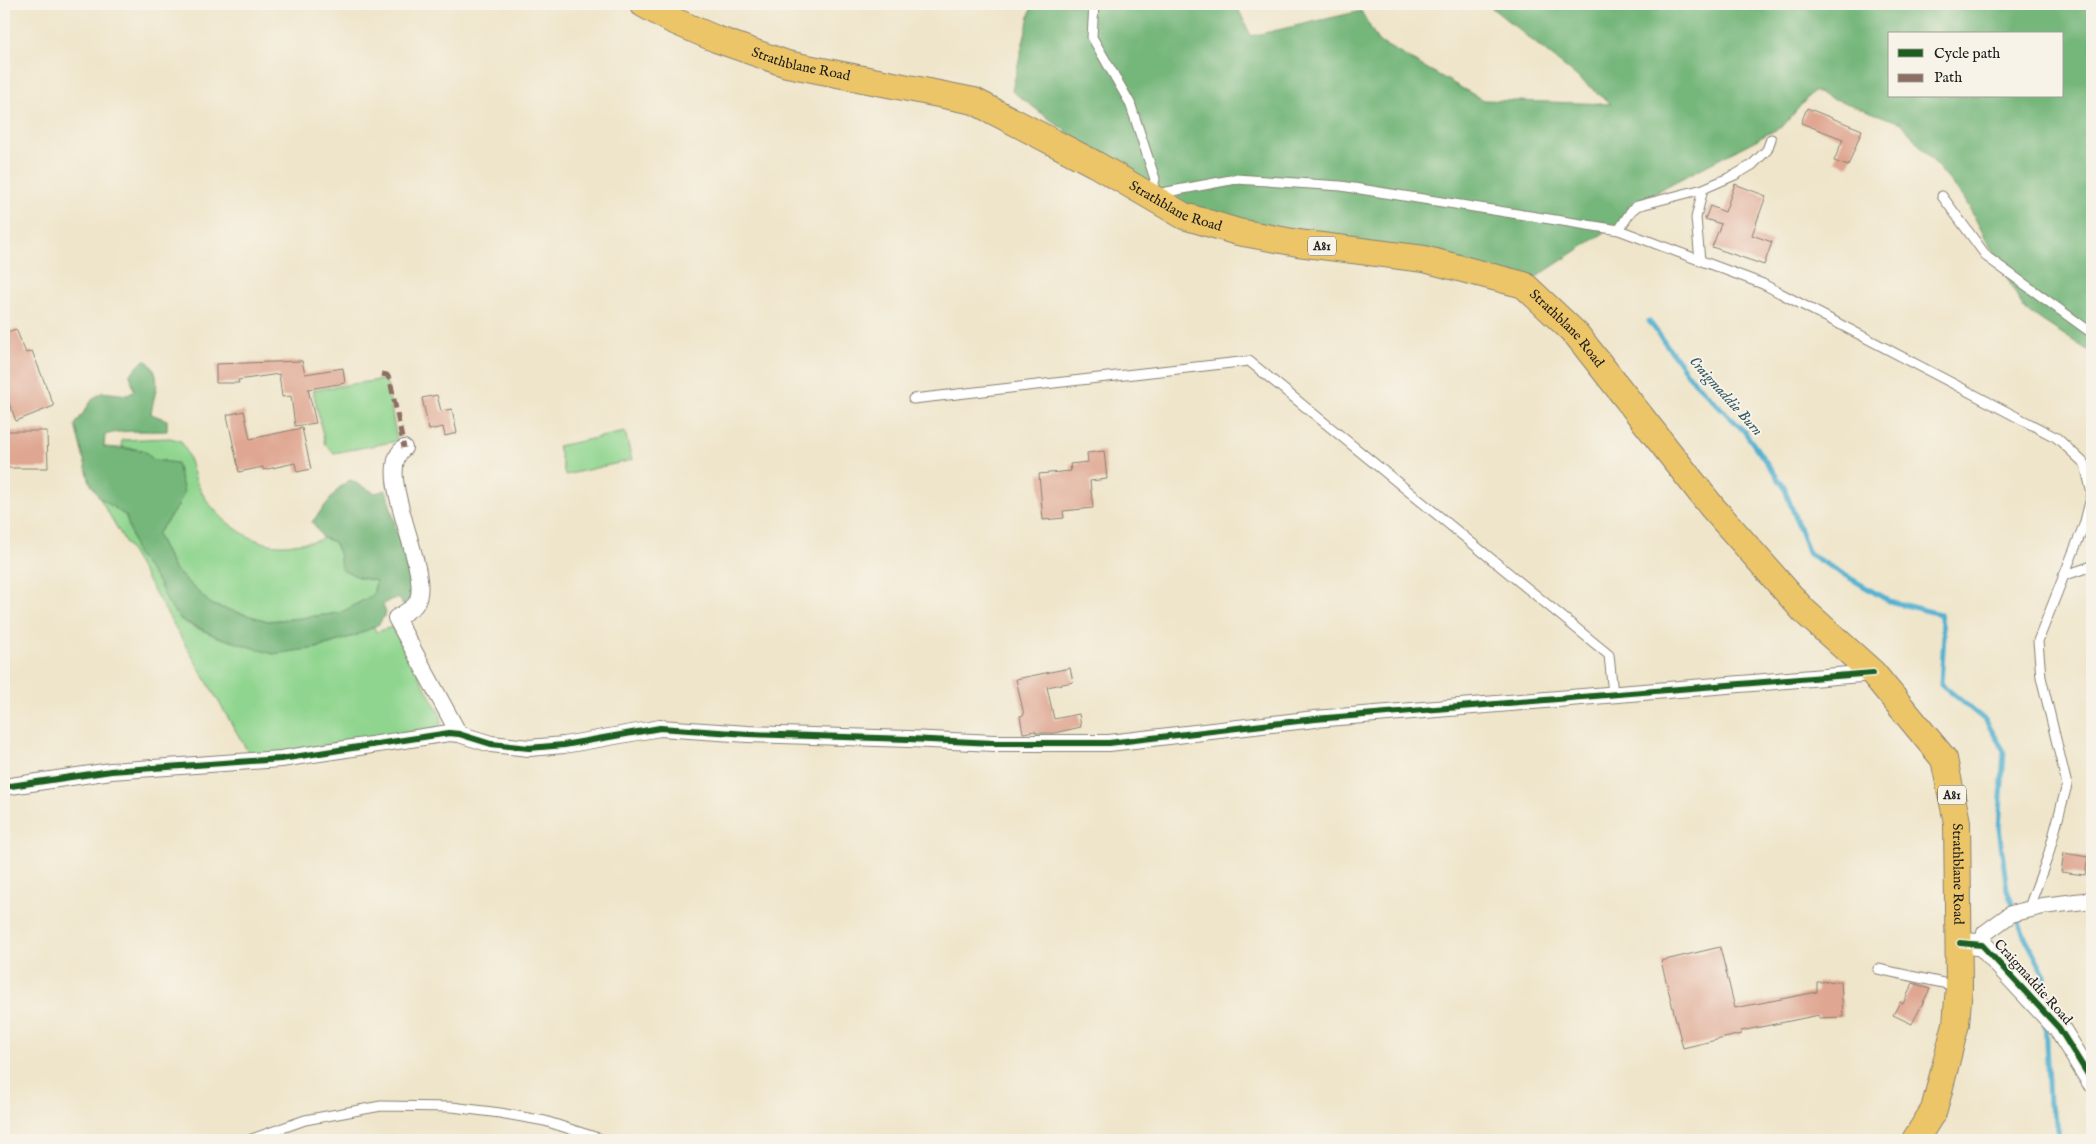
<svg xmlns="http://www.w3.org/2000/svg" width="2096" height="1144" viewBox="0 0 2096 1144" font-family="'IM FELL English',serif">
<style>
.green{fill:#90d58f;stroke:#567856}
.forest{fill:#74b67a;stroke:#48694b;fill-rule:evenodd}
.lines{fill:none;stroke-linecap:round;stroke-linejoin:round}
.stream{stroke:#52b1d0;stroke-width:5}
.building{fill:#dfa691}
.service-casing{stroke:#868073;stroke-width:11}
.minor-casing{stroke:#868073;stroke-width:18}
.tertiary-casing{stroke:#868073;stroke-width:23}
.primary-casing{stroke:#868073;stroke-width:28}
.service{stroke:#fff;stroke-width:9}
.minor{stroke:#fff;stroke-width:16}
.tertiary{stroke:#fff;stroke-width:21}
.primary{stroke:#edc569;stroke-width:26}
.quiet{stroke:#8d6e63;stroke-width:5;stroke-dasharray:10 5;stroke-linecap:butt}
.cycleway-casing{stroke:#f7f3e8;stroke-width:9}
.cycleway{stroke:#1b5e20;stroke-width:6}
.labels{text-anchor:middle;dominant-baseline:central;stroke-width:4;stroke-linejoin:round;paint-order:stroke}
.shield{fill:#f7f3e8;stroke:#5e5c59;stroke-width:1}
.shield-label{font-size:12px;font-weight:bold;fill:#1c1c1c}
.street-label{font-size:14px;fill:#1c1c1c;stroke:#f7f3e8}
.water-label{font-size:15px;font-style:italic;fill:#325864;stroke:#f7f3e8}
</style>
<rect width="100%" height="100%" fill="#f7f3e8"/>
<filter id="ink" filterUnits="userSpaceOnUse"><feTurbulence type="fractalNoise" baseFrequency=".02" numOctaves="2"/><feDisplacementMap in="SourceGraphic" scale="10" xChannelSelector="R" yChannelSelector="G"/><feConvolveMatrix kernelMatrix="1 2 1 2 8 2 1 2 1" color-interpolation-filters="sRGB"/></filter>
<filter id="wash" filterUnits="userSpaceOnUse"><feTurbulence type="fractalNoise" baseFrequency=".0096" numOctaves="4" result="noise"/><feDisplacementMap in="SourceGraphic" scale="20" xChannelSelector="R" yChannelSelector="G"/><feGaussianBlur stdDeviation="1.12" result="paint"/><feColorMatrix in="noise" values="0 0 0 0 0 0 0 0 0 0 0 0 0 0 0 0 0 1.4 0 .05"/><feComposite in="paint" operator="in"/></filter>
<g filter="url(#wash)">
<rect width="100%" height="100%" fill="#efe5ca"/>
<path class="green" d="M 386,379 L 397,441 L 334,453 L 325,445 L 313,390 Z
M 625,432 L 632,460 L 565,475 L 558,446 Z
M 170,438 L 181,441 C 191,456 192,475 201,491 C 214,515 243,539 270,544 C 280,546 290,545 300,543 C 309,542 316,542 323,538 L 334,542 L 339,553 L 358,577 L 376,581 L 373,595 L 340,613 L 292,619 L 268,621 L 212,605 L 174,569 L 157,534 L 178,506 L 184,492 L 164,460 L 154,460 L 143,450 L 121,447 L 122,440 Z
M 99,497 L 126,516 L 149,569 L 159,583 L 168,603 L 180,619 L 190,625 L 218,637 L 273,653 L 317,648 L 357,635 L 374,627 L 376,632 L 392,627 L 441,716 L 441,724 L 437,728 L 251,757 Z"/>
<path class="forest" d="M 1032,4 L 1236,4 L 1251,36 L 1361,11 L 1378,41 L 1483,100 L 1611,104 L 1487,4 L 2092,4 L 2092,353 L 2024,309 L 1964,198 L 1901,123 L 1813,91 L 1783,126 L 1638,201 L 1616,225 L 1524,285 L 1298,243 L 1151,195 L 1012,91 ZM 1890,34 L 2062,34 L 2062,96 L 1890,96 Z
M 145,359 C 165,378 154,390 151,414 L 167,420 L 167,431 C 148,432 122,429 105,435 L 104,447 L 143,450 L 154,460 L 177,463 L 184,492 L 178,506 L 157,534 L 174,569 L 212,605 L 268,621 L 292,619 L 340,613 L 373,595 L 376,581 L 358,577 L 341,569 L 339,553 L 334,542 L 323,538 L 312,522 L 339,488 L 350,480 L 375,493 L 386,490 L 412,587 C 412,596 409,600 403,606 L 400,599 C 394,598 388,600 383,605 L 386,613 L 379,624 L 357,635 L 316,648 L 273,654 L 218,637 L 180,619 L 168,603 L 159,583 L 136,553 L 126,516 L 99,497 L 90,483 L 75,425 L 92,400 L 102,392 L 128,395 L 134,391 L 130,374 Z"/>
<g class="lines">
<path class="stream" d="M 1649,321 L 1691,378 L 1744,431 L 1784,487 L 1809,554 L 1889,601 L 1940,614 L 1944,635 L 1941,684 L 1986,721 L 2004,751 L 1999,828 L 2007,890 L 2023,933 L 2045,975 L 2045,1004
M 2045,1022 L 2049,1104 L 2059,1129 L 2060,1140"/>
</g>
<g id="blocks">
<path class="building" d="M 1807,108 L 1862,130 L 1848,166 L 1834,161 L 1843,139 L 1801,123 Z
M 1735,184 L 1766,196 L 1752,235 L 1772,242 L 1764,265 L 1712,247 L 1721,224 L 1705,219 L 1710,206 L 1725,212 Z
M 16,329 L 26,353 L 32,351 L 54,406 L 16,421 L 4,390 L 4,333 Z
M 302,361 L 305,374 L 343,368 L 345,383 L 308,389 L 316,423 L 295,426 L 291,396 L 282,397 L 279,374 L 238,380 L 239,383 L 216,383 L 216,364 Z
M 437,395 L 441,411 L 452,409 L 457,433 L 445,436 L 443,427 L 429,430 L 422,398 Z
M 244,411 L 250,439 L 302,428 L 311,469 L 297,472 L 295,463 L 263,470 L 263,467 L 239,472 L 227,415 Z
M 4,431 L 47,431 L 48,468 L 4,468 Z
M 1104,451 L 1107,479 L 1090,481 L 1093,508 L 1063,511 L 1064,518 L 1043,520 L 1039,474 L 1071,471 L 1070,464 L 1088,462 L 1087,453 Z
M 1070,668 L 1073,682 L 1047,687 L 1054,719 L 1079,714 L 1081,727 L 1054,733 L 1036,733 L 1035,731 L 1023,733 L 1020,716 L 1024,715 L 1016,679 Z
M 2064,853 L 2088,857 L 2085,875 L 2061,872 Z
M 1720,947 L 1735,1008 L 1817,992 L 1817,982 L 1841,981 L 1843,1017 L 1819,1018 L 1819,1015 L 1741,1031 L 1741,1034 L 1683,1048 L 1661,961 Z
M 1913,983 L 1930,989 L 1912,1024 L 1893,1015 L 1900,1002 L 1903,1004 Z"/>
</g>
</g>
<g filter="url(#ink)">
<use href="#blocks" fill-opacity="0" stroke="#868073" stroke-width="1"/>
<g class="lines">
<g class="service-casing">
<path id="service" d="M 1094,4 L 1092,37 L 1130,103 L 1155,179 L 1151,195 L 1236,179 L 1341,186 L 1619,230 L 1763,284 L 2057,438 L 2085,464 L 2092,494 L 2084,525 L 2038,641 L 2041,677 L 2067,785 L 2048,856 L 2028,910
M 1942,196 L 1987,257 L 2092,333
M 1619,230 L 1631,211 L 1637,206 L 1703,189 L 1735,175 L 1752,165 L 1767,150 L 1771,139
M 1700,261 L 1696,218 L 1703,189
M 913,399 L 1249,361 L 1609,655 L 1613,694
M 2063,576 L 2092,566
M 1878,969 L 1957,986
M 249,1140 L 305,1120 L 381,1106 L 452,1107 L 500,1113 L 545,1121 L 604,1140"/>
</g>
<g class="minor-casing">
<path id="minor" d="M 404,448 C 371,472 437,577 415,605 C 410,610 402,614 396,618 L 459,734
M 4,787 L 111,771 L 281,759 L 449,733 L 459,734 L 491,744 L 529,748 L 564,745 L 660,728 L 748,734 L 909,739 L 994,743 L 1109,743 L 1315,719 L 1873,673
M 1982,945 L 1985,933 L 2011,914 L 2043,906 L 2092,900"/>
</g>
<g class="tertiary-casing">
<path id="tertiary" d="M 1960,943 L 1982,945 L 2059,1028 L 2092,1081"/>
</g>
<g class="primary-casing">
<g id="primary">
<path id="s1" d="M 643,4 L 672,20 L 716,39 L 787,64 L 974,101 L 1095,164 L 1184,216 L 1238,232 L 1298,243 L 1424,259 L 1524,285 L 1576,334 L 1712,507 L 1804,611 L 1873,673 L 1944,759 L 1957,822 L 1959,987 L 1956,1024 L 1934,1110 L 1915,1140"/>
</g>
</g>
<use href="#service" class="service"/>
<use href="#minor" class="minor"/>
<use href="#tertiary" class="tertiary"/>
<use href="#primary" class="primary"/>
<path class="quiet" d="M 382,374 L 387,375 L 390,380 L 404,448"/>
<g class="cycleway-casing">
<path id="cycleway" d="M 4,787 L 111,771 L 281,759 L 449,733 L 459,734 L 491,744 L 529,748 L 564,745 L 660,728 L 748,734 L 909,739 L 994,743 L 1109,743 L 1315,719 L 1873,673
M 1960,943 L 1982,945 L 2059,1028 L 2092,1081"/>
</g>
<use href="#cycleway" class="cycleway"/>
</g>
</g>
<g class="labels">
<g class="shield">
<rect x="1308" y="236.5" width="28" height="19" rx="4"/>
<rect x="1938" y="785.5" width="28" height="19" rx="4"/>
</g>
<g class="shield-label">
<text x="1322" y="246">A81</text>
<text x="1952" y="795">A81</text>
</g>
<g class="street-label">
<text stroke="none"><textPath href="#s1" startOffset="170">Strathblane Road</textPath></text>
<text stroke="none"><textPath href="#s1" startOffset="575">Strathblane Road</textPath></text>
<text stroke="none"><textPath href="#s1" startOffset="995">Strathblane Road</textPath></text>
<text stroke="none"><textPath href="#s1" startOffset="1685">Strathblane Road</textPath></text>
<text transform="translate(2033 982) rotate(48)">Craigmaddie Road</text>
</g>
<g class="water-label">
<text transform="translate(1726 396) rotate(48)">Craigmaddie Burn</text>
</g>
</g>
<rect width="2096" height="1144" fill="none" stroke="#f7f3e8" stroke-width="20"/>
<rect x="1888" y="32" width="175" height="65" fill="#f7f3e8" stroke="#9f9d96"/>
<rect x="1898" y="49" width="25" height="8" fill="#1b5e20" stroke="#9f9d96"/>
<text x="1934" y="58" font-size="15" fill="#1c1c1c">Cycle path</text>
<rect x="1898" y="74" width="25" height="8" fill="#8d6e63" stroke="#9f9d96"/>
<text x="1934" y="82" font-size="15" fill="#1c1c1c">Path</text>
</svg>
